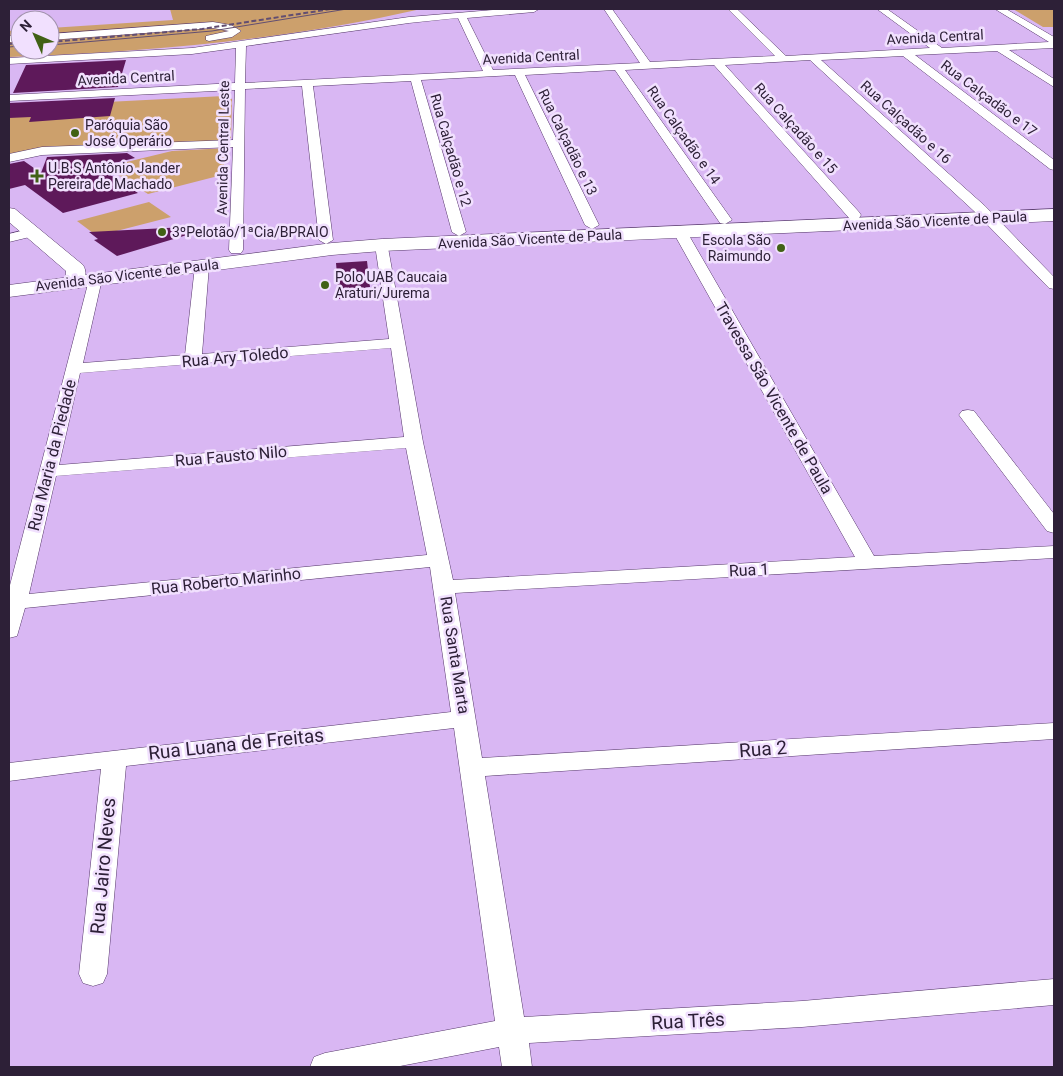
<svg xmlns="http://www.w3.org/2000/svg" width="1063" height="1076" viewBox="0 0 1063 1076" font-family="Roboto,sans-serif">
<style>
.green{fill:#cca06c}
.building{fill:#5e195a}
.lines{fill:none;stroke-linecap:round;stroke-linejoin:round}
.street-casing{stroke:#56386b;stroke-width:1}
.secondary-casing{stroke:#56386b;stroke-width:1}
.primary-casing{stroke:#56386b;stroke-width:1}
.street{fill:#fff;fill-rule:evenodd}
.secondary{fill:#fff;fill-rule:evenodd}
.primary{fill:#fff;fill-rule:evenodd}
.tram{stroke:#624e71;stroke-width:1}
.rail{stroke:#624e71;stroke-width:2;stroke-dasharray:5 2.5;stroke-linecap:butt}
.poi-dot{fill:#416115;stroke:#f1e0fe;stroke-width:2}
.labels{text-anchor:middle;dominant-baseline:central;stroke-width:5;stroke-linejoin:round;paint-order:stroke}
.far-street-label{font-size:14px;fill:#2d2037;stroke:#f1e0fe}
.far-poi-label{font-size:14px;fill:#2d2037;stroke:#f1e0fe;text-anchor:start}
.street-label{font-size:16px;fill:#2d2037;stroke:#f1e0fe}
.near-street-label{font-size:19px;fill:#2d2037;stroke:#f1e0fe}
</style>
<rect width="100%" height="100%" fill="#d9b7f3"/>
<path class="green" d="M 170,9 L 421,9 C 285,40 148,52 9,57 L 9,31 L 20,30 L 20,50 L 50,50 L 50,28 L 173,20 Z
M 1013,9 L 1054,9 L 1054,27 L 1043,27 Z
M 224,96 L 232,99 L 231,138 L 221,141 L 38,149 L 9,155 L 9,107 Z
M 227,148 L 222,175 L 148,194 L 106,167 L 172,151 Z
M 149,202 L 171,217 L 97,236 L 77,221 Z"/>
<path class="building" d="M 126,60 L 118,87 L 13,93 L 26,65 Z
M 115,98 L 110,116 L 29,122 L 31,117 L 9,118 L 9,103 Z
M 127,153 L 135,158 L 98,167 L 138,193 L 63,213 L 25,185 L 9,189 L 9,164 L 24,161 L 41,173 L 47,157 Z
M 186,227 L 187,235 L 117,256 L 94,240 L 98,239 L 89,232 Z
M 367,261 L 370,287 L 365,288 L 366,297 L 339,299 L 336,263 Z"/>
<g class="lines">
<g class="street-casing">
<path id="street" d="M 505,9 L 539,9 L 534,12 L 467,18 L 493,70 L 640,63 L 604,9 L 612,9 L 650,62 L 775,56 L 728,9 L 737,9 L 786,56 L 930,48 L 877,9 L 887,9 L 942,48 L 1049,42 L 995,9 L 1006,9 L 1054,37 L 1054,48 L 1009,50 L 1054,79 L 1054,87 L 997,51 L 915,55 L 1054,160 L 1054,170 L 1050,169 L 903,56 L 821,60 L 985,206 L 1054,277 L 1054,289 L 1049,288 L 975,212 L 810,60 L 725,65 L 859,212 L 861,215 L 859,218 L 849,218 L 714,65 L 625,70 L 732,220 L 725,224 L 720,223 L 615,70 L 525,75 L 599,225 L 592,229 L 585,225 L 515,75 L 421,80 L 466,232 L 459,236 L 452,232 L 411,81 L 313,86 L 333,240 L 326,244 L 319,240 L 302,86 L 245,89 L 243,250 L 241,253 L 231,253 L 229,250 L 233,147 L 42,155 L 9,162 L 9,154 L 42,147 L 233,140 L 235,90 L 9,101 L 9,95 L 235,83 L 236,48 L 192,54 L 9,64 L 9,58 L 192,48 L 409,17 ZM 458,18 L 483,71 L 245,83 L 246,46 L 409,23 Z
M 213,22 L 231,25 L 241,31 L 232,37 L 209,41 L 206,40 L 206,36 L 229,31 L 213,28 L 50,40 L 50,34 Z
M 9,36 L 20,36 L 20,42 L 9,42 Z
M 33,228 L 40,232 L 38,235 L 9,242 L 9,234 Z
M 680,228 L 687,232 L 874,556 L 1054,546 L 1054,558 L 455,593 L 482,758 L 1054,723 L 1054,739 L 485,776 L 524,1017 L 802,1001 L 1054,979 L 1054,1005 L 802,1027 L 529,1043 L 532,1067 L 502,1067 L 499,1047 L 395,1067 L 310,1067 L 314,1057 L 325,1053 L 495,1021 L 454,728 L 126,766 L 107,974 L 103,983 L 93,986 L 83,983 L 79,974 L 101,769 L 9,781 L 9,763 L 451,712 L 430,567 L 25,608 L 17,636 L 9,638 L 9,589 L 90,276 L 95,275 L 102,279 L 83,363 L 185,355 L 195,266 L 202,262 L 209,266 L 202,354 L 389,339 L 375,245 L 377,242 L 387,242 L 423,442 L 453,580 L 855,557 L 673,232 ZM 391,348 L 404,437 L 59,465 L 80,373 ZM 406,448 L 427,555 L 29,594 L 56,476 Z
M 968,410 L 974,411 L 1054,514 L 1054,533 L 1047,531 L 962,419 L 959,415 L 962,411 Z"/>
</g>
<g class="secondary-casing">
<path id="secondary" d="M 9,208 L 15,209 L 83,265 C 87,271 86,279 82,285 L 75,287 L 68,285 L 65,281 L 66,271 L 9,222 Z"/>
</g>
<g class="primary-casing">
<path id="primary" d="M 1054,209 L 1054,221 L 382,251 L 332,255 L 9,297 L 9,285 L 332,243 L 382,239 Z"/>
</g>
<use href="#street" class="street"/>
<use href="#secondary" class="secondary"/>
<use href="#primary" class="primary"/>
<path class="tram" d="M 50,45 L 212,31 L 347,9
M 9,47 L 20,46"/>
<path class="rail" d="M 50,42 L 202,29 L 331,9
M 9,44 L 20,43"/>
</g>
<g class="poi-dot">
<circle cx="75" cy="133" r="5"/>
<path d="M34.5 168.5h5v5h5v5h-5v5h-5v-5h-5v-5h5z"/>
<circle cx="162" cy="232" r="5"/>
<circle cx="781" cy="248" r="5"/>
<circle cx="325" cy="285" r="5"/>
</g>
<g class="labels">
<g class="far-street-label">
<text transform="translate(935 37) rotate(-3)">Avenida Central</text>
<text transform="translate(531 57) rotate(-3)">Avenida Central</text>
<text transform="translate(126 78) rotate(-3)">Avenida Central</text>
<text transform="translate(989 98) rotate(37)">Rua Calçadão e 17</text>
<text transform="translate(906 122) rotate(42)">Rua Calçadão e 16</text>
<text transform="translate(796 128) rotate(48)">Rua Calçadão e 15</text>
<text transform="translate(684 135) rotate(55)">Rua Calçadão e 14</text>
<text transform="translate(568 142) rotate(64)">Rua Calçadão e 13</text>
<text transform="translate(223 148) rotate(-89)">Avenida Central Leste</text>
<text transform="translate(451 150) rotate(74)">Rua Calçadão e 12</text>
<text transform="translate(935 221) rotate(-3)">Avenida São Vicente de Paula</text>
<text transform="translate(530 239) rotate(-3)">Avenida São Vicente de Paula</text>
<text transform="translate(127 275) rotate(-7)">Avenida São Vicente de Paula</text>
</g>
<g class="far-poi-label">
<text x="85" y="125">Paróquia São<tspan x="85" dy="16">José Operário</tspan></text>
<text x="48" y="168">U.B.S Antônio Jander<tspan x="48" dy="16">Pereira de Machado</tspan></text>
<text x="172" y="232">3ºPelotão/1ªCia/BPRAIO</text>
<text x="771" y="240" text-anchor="end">Escola São<tspan x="771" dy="16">Raimundo</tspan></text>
<text x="335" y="277">Polo UAB Caucaia<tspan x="335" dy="16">Araturi/Jurema</tspan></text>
</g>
<g class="street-label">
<text transform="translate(235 357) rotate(-5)">Rua Ary Toledo</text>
<text transform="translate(774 398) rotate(60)">Travessa São Vicente de Paula</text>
<text transform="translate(52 455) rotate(-76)">Rua Maria da Piedade</text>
<text transform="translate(231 456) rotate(-5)">Rua Fausto Nilo</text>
<text transform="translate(749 570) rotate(-3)">Rua 1</text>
<text transform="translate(226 581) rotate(-6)">Rua Roberto Marinho</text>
<text transform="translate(455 655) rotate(81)">Rua Santa Marta</text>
</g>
<g class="near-street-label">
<text transform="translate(236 744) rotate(-6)">Rua Luana de Freitas</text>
<text transform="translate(763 749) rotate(-4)">Rua 2</text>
<text transform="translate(103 866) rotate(-85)">Rua Jairo Neves</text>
<text transform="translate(688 1021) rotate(-3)">Rua Três</text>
</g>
</g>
<rect width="1063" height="1076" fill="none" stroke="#2d2037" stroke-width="20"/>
<g transform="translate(35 35) rotate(315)"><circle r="24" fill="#f1e0fe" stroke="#a393ae"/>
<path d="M0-4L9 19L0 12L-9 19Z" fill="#416115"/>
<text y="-8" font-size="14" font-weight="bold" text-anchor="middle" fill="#2d2037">N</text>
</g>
</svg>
